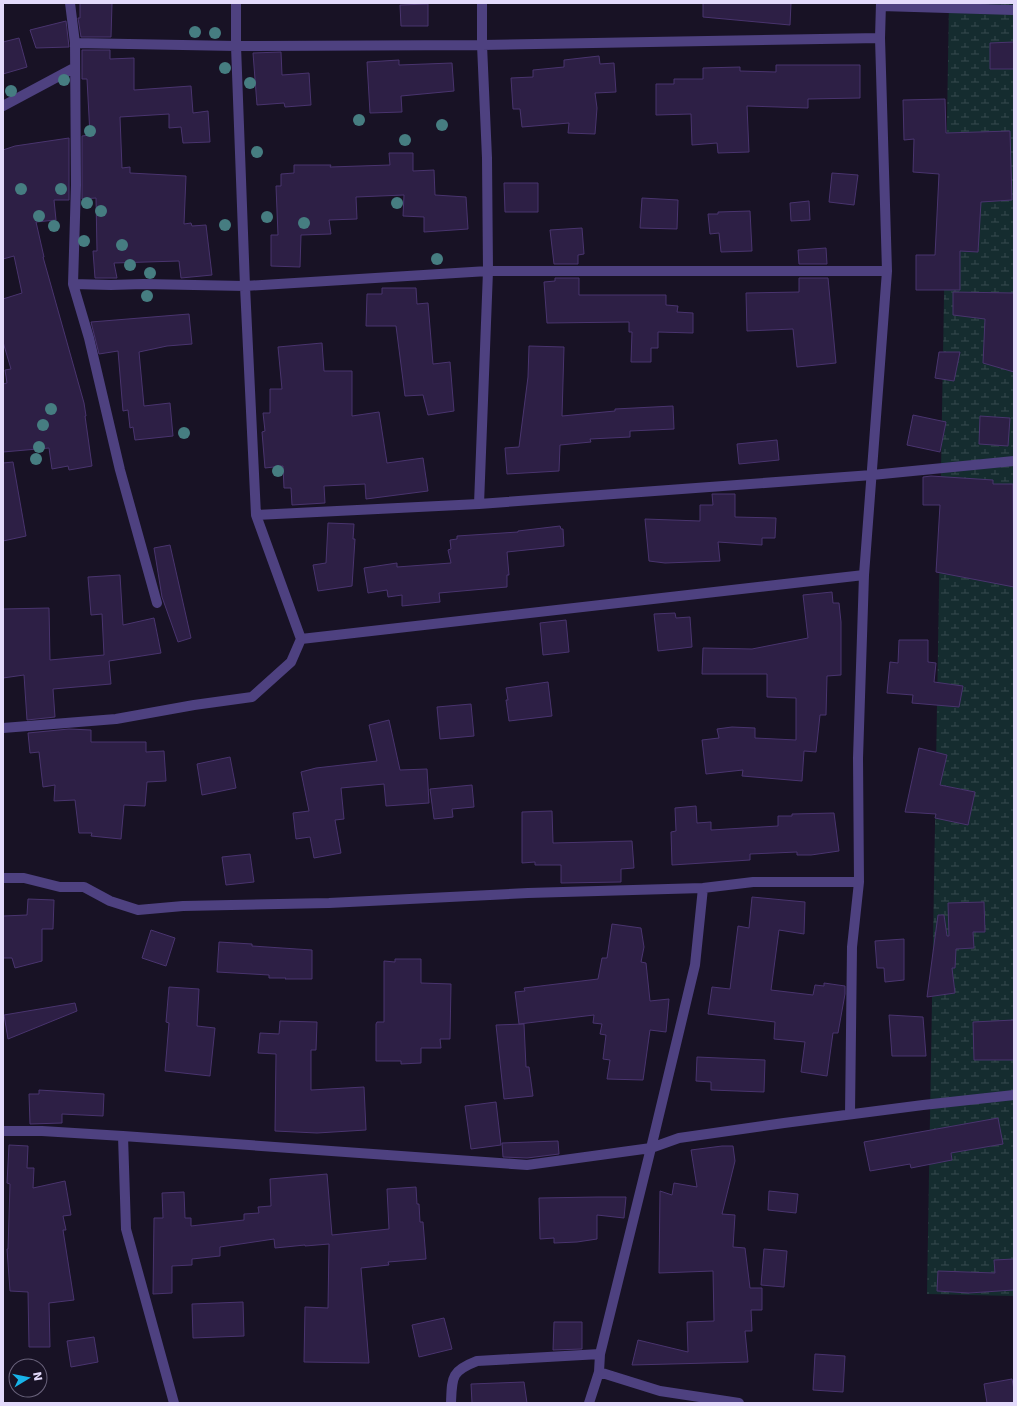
<svg xmlns="http://www.w3.org/2000/svg" width="1017" height="1406" viewBox="0 0 1017 1406" font-family="'DejaVu Sans',sans-serif">
<style>
.wetland{fill:url(#wetland-marsh)}
.building{fill:#2d1f45;stroke:#49346e}
.lines{fill:none;stroke-linecap:round;stroke-linejoin:round}
.street{stroke:#4e4180;stroke-width:10}
.tree{fill:#467d81}
</style>
<defs>
<pattern id="wetland-marsh" width="20" height="14" patternUnits="userSpaceOnUse"><rect width="20" height="14" fill="#152c2f"/><path d="M1 5h8M5 5V1M11 12h8M15 12V8" fill="none" stroke="#374a4e"/></pattern>
</defs>
<rect width="100%" height="100%" fill="#181225"/>
<path class="wetland" d="M 949,3 L 1014,3 L 1014,1296 L 927,1294 Z"/>
<path class="building" d="M 80,3 L 112,3 L 111,37 L 81,37 L 78,18 L 80,18 Z
M 703,3 L 791,3 L 790,25 L 703,17 Z
M 428,4 L 428,26 L 401,26 L 400,5 Z
M 66,21 L 69,47 L 36,48 L 30,30 Z
M 19,38 L 27,67 L 3,74 L 3,42 Z
M 1014,42 L 1014,69 L 990,69 L 990,43 Z
M 82,50 L 110,50 L 110,59 L 134,58 L 134,90 L 191,86 L 193,113 L 208,111 L 210,142 L 183,143 L 181,127 L 169,128 L 169,114 L 120,117 L 122,168 L 130,167 L 130,173 L 186,176 L 184,224 L 191,223 L 192,226 L 206,225 L 212,275 L 181,278 L 179,261 L 114,263 L 117,278 L 95,278 L 93,251 L 97,251 L 96,198 L 82,199 L 82,136 L 90,135 L 87,79 L 82,79 Z
M 281,52 L 282,75 L 309,73 L 311,105 L 285,107 L 284,103 L 257,105 L 253,53 Z
M 599,56 L 600,64 L 614,63 L 616,92 L 595,93 L 597,108 L 595,134 L 568,133 L 569,123 L 522,127 L 520,109 L 513,109 L 511,78 L 533,77 L 533,70 L 564,67 L 564,60 Z
M 399,60 L 399,65 L 452,63 L 454,91 L 401,96 L 402,112 L 370,113 L 367,62 Z
M 776,65 L 860,65 L 860,98 L 808,99 L 808,108 L 747,106 L 749,152 L 718,153 L 717,143 L 692,145 L 691,114 L 656,115 L 656,84 L 674,84 L 674,79 L 703,79 L 703,68 L 740,67 L 740,71 L 776,72 Z
M 945,99 L 946,133 L 1010,131 L 1012,200 L 981,202 L 978,252 L 960,251 L 960,290 L 916,290 L 916,255 L 935,255 L 939,174 L 913,172 L 914,139 L 904,140 L 903,100 Z
M 69,138 L 69,200 L 54,200 L 56,220 L 36,222 L 44,257 L 43,257 L 84,403 L 86,416 L 85,416 L 92,466 L 69,470 L 68,466 L 52,469 L 49,448 L 3,452 L 3,384 L 7,383 L 5,370 L 11,369 L 3,342 L 3,299 L 22,293 L 14,256 L 3,259 L 3,150 L 15,146 Z
M 389,153 L 413,153 L 413,171 L 434,170 L 435,195 L 466,197 L 468,229 L 424,232 L 424,217 L 403,216 L 404,195 L 356,197 L 357,219 L 329,220 L 331,234 L 301,235 L 300,267 L 271,266 L 271,235 L 278,235 L 276,186 L 281,186 L 281,174 L 294,173 L 294,165 L 331,165 L 330,167 L 390,165 Z
M 832,173 L 858,175 L 854,205 L 829,202 Z
M 504,183 L 538,183 L 538,212 L 505,212 Z
M 642,198 L 678,200 L 677,229 L 640,228 Z
M 809,201 L 810,220 L 791,221 L 790,203 Z
M 750,211 L 752,251 L 721,252 L 719,233 L 710,234 L 708,214 L 718,214 L 718,212 Z
M 582,228 L 584,254 L 578,255 L 578,264 L 554,264 L 550,230 Z
M 826,248 L 827,264 L 799,264 L 798,250 Z
M 555,278 L 579,278 L 579,295 L 666,295 L 666,305 L 678,306 L 677,312 L 693,313 L 693,333 L 658,332 L 658,348 L 651,348 L 651,362 L 631,362 L 632,332 L 629,332 L 629,322 L 547,323 L 544,282 L 555,281 Z
M 799,278 L 828,278 L 836,363 L 797,367 L 793,329 L 747,331 L 746,293 L 799,292 Z
M 382,288 L 416,288 L 417,304 L 428,303 L 433,364 L 450,362 L 454,411 L 428,415 L 423,395 L 405,396 L 396,326 L 366,326 L 367,294 L 382,294 Z
M 953,292 L 1014,293 L 1014,372 L 983,363 L 985,319 L 953,315 Z
M 189,314 L 192,344 L 167,346 L 139,352 L 144,406 L 170,403 L 173,436 L 135,440 L 133,427 L 130,428 L 128,410 L 123,411 L 118,351 L 99,354 L 91,322 Z
M 322,343 L 324,371 L 352,371 L 352,416 L 379,412 L 387,463 L 423,458 L 428,491 L 366,499 L 365,484 L 324,486 L 325,503 L 292,505 L 291,488 L 284,488 L 283,466 L 265,468 L 262,432 L 265,431 L 263,413 L 270,413 L 270,389 L 282,389 L 278,347 Z
M 529,346 L 564,347 L 562,416 L 615,411 L 615,409 L 673,406 L 674,429 L 630,431 L 630,437 L 590,439 L 591,442 L 560,445 L 559,471 L 507,474 L 505,448 L 519,447 L 528,377 Z
M 939,352 L 960,352 L 954,381 L 935,378 Z
M 913,415 L 946,422 L 940,452 L 907,445 Z
M 980,416 L 1010,418 L 1008,446 L 979,444 Z
M 777,440 L 779,460 L 739,464 L 737,444 Z
M 13,462 L 26,536 L 3,541 L 3,463 Z
M 931,476 L 993,480 L 993,484 L 1013,484 L 1014,587 L 936,572 L 940,505 L 923,505 L 923,477 Z
M 712,494 L 735,494 L 735,517 L 776,518 L 775,538 L 762,538 L 762,545 L 718,542 L 720,561 L 665,563 L 649,561 L 645,519 L 700,521 L 700,505 L 713,505 Z
M 328,523 L 354,524 L 353,539 L 355,539 L 352,586 L 318,591 L 313,565 L 326,563 Z
M 560,526 L 561,529 L 563,529 L 564,546 L 507,552 L 509,575 L 507,575 L 507,587 L 439,593 L 440,602 L 402,606 L 402,595 L 388,597 L 387,590 L 368,593 L 364,568 L 397,563 L 397,567 L 451,563 L 448,550 L 451,549 L 450,540 L 457,539 L 457,536 L 518,532 L 518,531 Z
M 170,545 L 191,638 L 178,642 L 162,597 L 154,548 Z
M 120,575 L 123,625 L 154,618 L 161,653 L 109,661 L 111,684 L 53,689 L 55,717 L 27,720 L 24,675 L 3,678 L 3,609 L 49,608 L 50,660 L 104,655 L 102,614 L 91,615 L 88,577 Z
M 832,592 L 833,603 L 839,603 L 841,622 L 841,675 L 827,676 L 826,715 L 820,715 L 816,752 L 804,751 L 802,781 L 742,776 L 743,770 L 706,774 L 702,740 L 719,738 L 717,729 L 732,727 L 755,728 L 755,738 L 796,740 L 796,698 L 767,697 L 767,674 L 702,674 L 703,648 L 752,649 L 808,638 L 803,595 Z
M 675,613 L 676,618 L 690,617 L 692,647 L 658,651 L 654,614 Z
M 566,620 L 569,652 L 543,655 L 540,623 Z
M 899,640 L 928,640 L 928,662 L 936,663 L 934,682 L 963,686 L 959,707 L 912,703 L 913,695 L 887,693 L 890,662 L 898,663 Z
M 548,682 L 552,716 L 509,721 L 506,700 L 508,700 L 506,688 Z
M 471,704 L 474,736 L 440,739 L 437,707 Z
M 389,720 L 400,770 L 427,769 L 429,803 L 386,806 L 384,784 L 341,788 L 344,819 L 335,820 L 341,853 L 314,858 L 310,837 L 296,839 L 293,813 L 309,811 L 301,772 L 316,768 L 377,761 L 369,725 Z
M 69,729 L 91,730 L 91,742 L 146,742 L 146,752 L 164,751 L 166,781 L 147,782 L 145,806 L 124,805 L 121,839 L 91,836 L 92,833 L 79,833 L 75,800 L 54,801 L 55,785 L 43,787 L 39,752 L 30,753 L 28,733 Z
M 919,748 L 947,755 L 940,785 L 975,792 L 968,825 L 935,818 L 936,814 L 905,812 Z
M 230,757 L 236,788 L 202,795 L 197,764 Z
M 472,785 L 474,807 L 452,809 L 453,817 L 434,819 L 430,789 Z
M 696,806 L 697,823 L 711,822 L 711,830 L 778,826 L 778,816 L 792,816 L 792,814 L 834,813 L 839,851 L 811,855 L 797,855 L 797,852 L 750,854 L 750,860 L 672,865 L 671,832 L 676,831 L 675,808 Z
M 552,811 L 553,843 L 632,841 L 634,868 L 621,869 L 621,882 L 561,883 L 561,865 L 535,865 L 535,862 L 522,863 L 522,812 Z
M 250,854 L 254,882 L 226,885 L 222,857 Z
M 752,897 L 805,902 L 804,934 L 779,930 L 771,990 L 813,995 L 815,985 L 824,986 L 824,983 L 845,986 L 845,994 L 838,1033 L 833,1033 L 827,1076 L 801,1072 L 805,1042 L 774,1039 L 775,1022 L 708,1014 L 712,987 L 730,989 L 738,926 L 749,928 Z
M 28,899 L 54,900 L 53,929 L 42,929 L 42,961 L 15,968 L 12,958 L 3,958 L 3,916 L 27,915 Z
M 984,902 L 985,932 L 973,932 L 974,948 L 956,949 L 955,968 L 952,968 L 955,993 L 927,997 L 938,915 L 944,915 L 947,936 L 949,936 L 948,903 Z
M 612,924 L 641,928 L 644,947 L 641,962 L 646,963 L 650,1001 L 669,999 L 666,1032 L 650,1030 L 643,1080 L 607,1079 L 610,1060 L 603,1059 L 606,1035 L 600,1034 L 602,1024 L 593,1023 L 594,1015 L 519,1024 L 515,992 L 525,991 L 524,988 L 598,979 L 602,958 L 607,958 Z
M 151,930 L 175,938 L 166,966 L 142,958 Z
M 904,939 L 904,980 L 885,982 L 884,968 L 877,968 L 875,941 Z
M 219,942 L 252,944 L 252,946 L 312,950 L 312,979 L 285,979 L 286,978 L 269,978 L 269,975 L 217,972 Z
M 395,959 L 421,959 L 421,983 L 451,984 L 450,1039 L 440,1039 L 441,1048 L 421,1048 L 421,1063 L 401,1064 L 401,1061 L 376,1061 L 376,1024 L 377,1022 L 384,1022 L 384,961 L 395,962 Z
M 169,987 L 199,989 L 197,1026 L 215,1028 L 210,1076 L 165,1071 L 169,1023 L 166,1022 Z
M 75,1003 L 77,1011 L 8,1039 L 4,1015 Z
M 889,1015 L 923,1017 L 926,1056 L 892,1056 Z
M 1014,1020 L 1014,1060 L 974,1060 L 973,1022 Z
M 280,1021 L 317,1022 L 316,1050 L 311,1050 L 311,1090 L 364,1087 L 366,1130 L 317,1133 L 275,1131 L 276,1054 L 258,1053 L 260,1033 L 279,1034 Z
M 524,1024 L 526,1067 L 529,1067 L 533,1096 L 504,1099 L 496,1025 Z
M 697,1057 L 765,1060 L 764,1092 L 711,1090 L 711,1082 L 696,1081 Z
M 39,1090 L 104,1094 L 103,1116 L 62,1114 L 62,1123 L 30,1124 L 29,1094 L 39,1094 Z
M 496,1102 L 501,1145 L 471,1149 L 465,1106 Z
M 998,1118 L 1003,1144 L 951,1153 L 952,1160 L 911,1168 L 910,1164 L 870,1171 L 864,1142 Z
M 558,1141 L 559,1154 L 527,1158 L 503,1157 L 502,1143 Z
M 9,1145 L 28,1146 L 27,1168 L 34,1168 L 33,1188 L 65,1181 L 71,1215 L 63,1216 L 66,1230 L 63,1230 L 74,1300 L 49,1303 L 50,1347 L 29,1347 L 28,1292 L 10,1291 L 7,1249 L 8,1249 L 10,1184 L 7,1183 Z
M 722,1146 L 733,1146 L 735,1161 L 722,1214 L 735,1215 L 733,1247 L 745,1248 L 750,1288 L 762,1288 L 762,1310 L 751,1310 L 752,1331 L 745,1331 L 748,1362 L 632,1365 L 638,1340 L 688,1352 L 687,1322 L 714,1321 L 713,1271 L 659,1273 L 660,1191 L 672,1195 L 674,1183 L 697,1187 L 691,1150 Z
M 327,1174 L 332,1235 L 389,1229 L 387,1189 L 416,1187 L 417,1204 L 419,1204 L 420,1222 L 423,1222 L 426,1259 L 388,1262 L 389,1265 L 361,1268 L 369,1363 L 304,1362 L 305,1307 L 328,1308 L 329,1244 L 305,1246 L 305,1245 L 275,1248 L 274,1239 L 220,1247 L 220,1256 L 192,1259 L 192,1265 L 172,1266 L 172,1293 L 153,1294 L 154,1218 L 163,1218 L 162,1193 L 184,1192 L 185,1218 L 191,1218 L 191,1226 L 244,1220 L 244,1214 L 259,1213 L 258,1207 L 271,1206 L 270,1179 Z
M 769,1191 L 798,1194 L 796,1213 L 768,1210 Z
M 598,1197 L 626,1197 L 624,1218 L 597,1215 L 597,1239 L 577,1242 L 554,1243 L 554,1238 L 540,1239 L 539,1198 Z
M 764,1249 L 787,1251 L 784,1287 L 761,1285 Z
M 1014,1259 L 1014,1290 L 969,1293 L 937,1291 L 938,1271 L 995,1273 L 994,1260 Z
M 243,1302 L 244,1336 L 193,1338 L 192,1304 Z
M 444,1318 L 452,1349 L 419,1357 L 412,1325 Z
M 554,1322 L 582,1322 L 582,1349 L 553,1350 Z
M 94,1337 L 98,1362 L 71,1367 L 67,1341 Z
M 815,1354 L 845,1356 L 843,1392 L 813,1390 Z
M 1012,1379 L 1014,1390 L 1014,1403 L 987,1403 L 984,1384 Z
M 524,1382 L 527,1403 L 472,1403 L 471,1384 Z"/>
<g class="lines">
<path class="street" d="M 70,3 L 75,43 L 76,185 L 73,284 L 89,338 L 120,470 L 157,603
M 236,3 L 236,46 L 245,286 L 256,515
M 881,6 L 1014,10
M 75,43 L 236,46 L 482,45 L 880,38
M 3,106 L 74,68
M 73,284 L 111,285 L 143,284 L 245,286 L 488,271 L 887,271
M 479,504 L 488,271 L 487,158 L 482,45 L 482,3
M 301,639 L 864,575
M 3,728 L 116,719 L 194,705 L 252,697 L 291,662 L 301,639 L 256,515 L 479,504 L 872,475 L 1014,461
M 3,878 L 24,878 L 60,887 L 84,887 L 110,901 L 138,910 L 183,906 L 329,903 L 528,893 L 703,888 L 753,882 L 859,882
M 850,1114 L 852,947 L 859,882 L 858,758 L 864,575 L 887,271 L 880,38 L 881,3
M 3,1131 L 42,1131 L 123,1136 L 527,1165 L 651,1148 L 679,1138 L 784,1123 L 923,1105 L 1014,1095
M 123,1136 L 126,1229 L 174,1403
M 599,1372 L 660,1391 L 739,1403
M 451,1403 C 452,1377 451,1371 477,1361 L 600,1354
M 589,1403 L 599,1372 L 600,1354 L 651,1148 L 695,965 L 703,888"/>
</g>
<g class="tree">
<circle cx="195" cy="32" r="6"/>
<circle cx="215" cy="33" r="6"/>
<circle cx="225" cy="68" r="6"/>
<circle cx="64" cy="80" r="6"/>
<circle cx="250" cy="83" r="6"/>
<circle cx="11" cy="91" r="6"/>
<circle cx="359" cy="120" r="6"/>
<circle cx="442" cy="125" r="6"/>
<circle cx="90" cy="131" r="6"/>
<circle cx="405" cy="140" r="6"/>
<circle cx="257" cy="152" r="6"/>
<circle cx="21" cy="189" r="6"/>
<circle cx="61" cy="189" r="6"/>
<circle cx="87" cy="203" r="6"/>
<circle cx="397" cy="203" r="6"/>
<circle cx="101" cy="211" r="6"/>
<circle cx="39" cy="216" r="6"/>
<circle cx="267" cy="217" r="6"/>
<circle cx="304" cy="223" r="6"/>
<circle cx="225" cy="225" r="6"/>
<circle cx="54" cy="226" r="6"/>
<circle cx="84" cy="241" r="6"/>
<circle cx="122" cy="245" r="6"/>
<circle cx="437" cy="259" r="6"/>
<circle cx="130" cy="265" r="6"/>
<circle cx="150" cy="273" r="6"/>
<circle cx="147" cy="296" r="6"/>
<circle cx="51" cy="409" r="6"/>
<circle cx="43" cy="425" r="6"/>
<circle cx="184" cy="433" r="6"/>
<circle cx="39" cy="447" r="6"/>
<circle cx="36" cy="459" r="6"/>
<circle cx="278" cy="471" r="6"/>
</g>
<rect width="1017" height="1406" fill="none" stroke="#e3dafb" stroke-width="8"/>
<g transform="translate(28 1378) rotate(80)"><circle r="19" fill="#181225" stroke="#69627b"/>
<path d="M0-3L7 15L0 10L-7 15Z" fill="#18b3e9"/>
<text y="-6" font-size="11" font-weight="bold" text-anchor="middle" fill="#e3dafb">N</text>
</g>
</svg>
